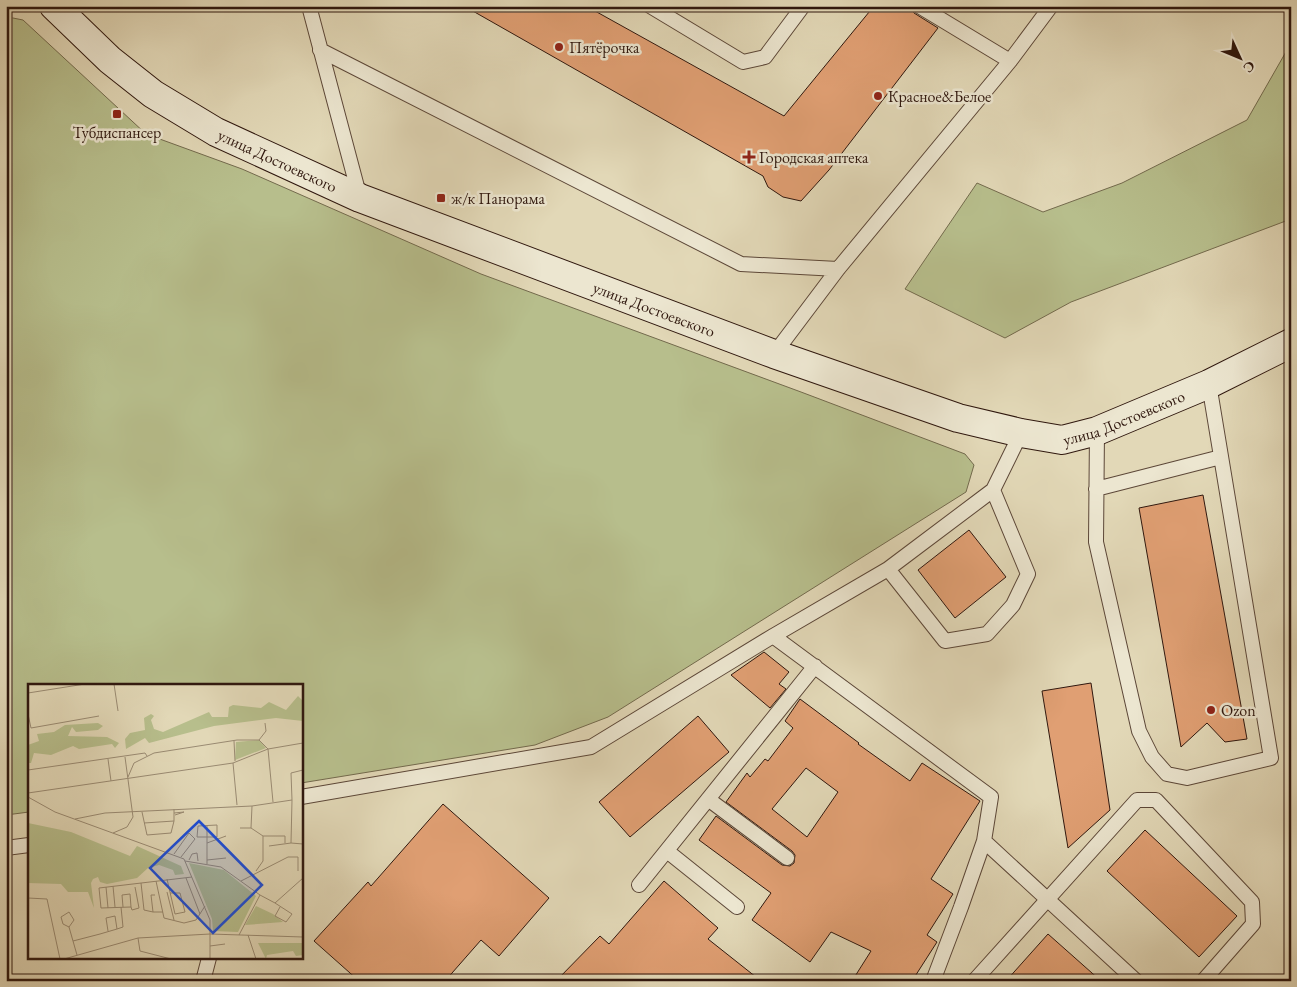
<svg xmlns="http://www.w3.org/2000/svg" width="1297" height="987" viewBox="0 0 1297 987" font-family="'EB Garamond',serif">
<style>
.green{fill:#b7be8c;stroke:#736a4d}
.building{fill:#e09f73;stroke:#2f170e;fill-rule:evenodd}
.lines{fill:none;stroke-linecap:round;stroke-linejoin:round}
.lane-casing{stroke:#5c4738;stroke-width:16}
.secondary-casing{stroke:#2f170e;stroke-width:30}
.lane{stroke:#ece6d0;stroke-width:14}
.secondary{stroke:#ece6d0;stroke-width:28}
.poi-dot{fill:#8f2418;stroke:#ece6d0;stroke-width:2}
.labels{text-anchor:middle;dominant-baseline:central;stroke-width:5;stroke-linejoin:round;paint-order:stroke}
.poi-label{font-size:16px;fill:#2f170e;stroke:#ece6d0;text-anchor:start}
.street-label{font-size:16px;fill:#2f170e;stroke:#ece6d0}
.inset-road{fill:none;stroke:#9a8b73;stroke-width:1}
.view{fill:#1d4ed8;fill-opacity:0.15;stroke:#1d4ed8;stroke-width:2.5}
.inset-edge{fill:none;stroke:#2f170e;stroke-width:2.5}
</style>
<rect width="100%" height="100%" fill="#e2d8b7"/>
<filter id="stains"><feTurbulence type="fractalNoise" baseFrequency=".004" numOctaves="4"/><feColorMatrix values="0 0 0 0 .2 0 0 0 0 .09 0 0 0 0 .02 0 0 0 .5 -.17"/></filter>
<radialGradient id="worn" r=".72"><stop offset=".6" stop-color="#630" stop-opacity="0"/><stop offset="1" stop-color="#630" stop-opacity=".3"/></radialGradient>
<path class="green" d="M 8,17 L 23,20 L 146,134 L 242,169 L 481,274 L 801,392 L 965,454 L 974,465 L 966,492 L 608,717 L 535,745 L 301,783 L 301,686 L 29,686 L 29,812 L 6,815 L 6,19 Z
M 1291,43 L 1291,219 L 1071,302 L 1005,338 L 905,289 L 977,183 L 1043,212 L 1122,183 L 1247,120 Z"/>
<path class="building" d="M 464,6 L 586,6 L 784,116 L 874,6 L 910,6 L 914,13 L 938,28 L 829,170 L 801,201 L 783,197 L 768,187 L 763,176 Z
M 1203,495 L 1247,739 L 1225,742 L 1207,723 L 1181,747 L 1139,508 Z
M 969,530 L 1006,577 L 955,618 L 918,570 Z
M 764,652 L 789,672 L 779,684 L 786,689 L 770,708 L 731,675 Z
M 1091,683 L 1110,810 L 1068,848 L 1042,691 Z
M 800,699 L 859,743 L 858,744 L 910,781 L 922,763 L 980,801 L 931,879 L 953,894 L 927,935 L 937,942 L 912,981 L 852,981 L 871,951 L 831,932 L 810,962 L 752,920 L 771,893 L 699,840 L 716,816 L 782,865 L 790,866 L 794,863 L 795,855 L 792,851 L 726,802 L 747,773 L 750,777 L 765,759 L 768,761 L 793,728 L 785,721 ZM 806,768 L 838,792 L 807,837 L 772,809 Z
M 698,716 L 729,752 L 630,837 L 599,802 Z
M 443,804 L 549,898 L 499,956 L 481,940 L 445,981 L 359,981 L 314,941 L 368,882 L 371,886 Z
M 1145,830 L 1237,916 L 1199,957 L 1107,871 Z
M 664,881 L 718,928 L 708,939 L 761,981 L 556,981 L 600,936 L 609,944 Z
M 1048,934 L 1101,981 L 1006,981 Z"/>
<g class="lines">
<g class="lane-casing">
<path id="lane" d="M 309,6 L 360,198
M 650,6 L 743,62 L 765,57 L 803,6
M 919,6 L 1010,61
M 320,50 L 741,264 L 838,269
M 774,354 L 838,269 L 1010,61 L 1051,6
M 1097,431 L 1096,542 L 1139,731 L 1152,757 L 1167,774 L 1187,778 L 1271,758 L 1209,384
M 1096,489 L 1221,457
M 888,569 L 945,641 L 987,634 L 1013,605 L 1028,574 L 993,490
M 773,636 L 991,797 L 984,841 L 1136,981
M 301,797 L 591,747 L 773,636 L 888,569 L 993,490 L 1021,433
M 708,799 L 787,858
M 6,848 L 29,845
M 667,851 L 737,907
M 639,885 L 815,666
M 203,981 L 209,958
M 933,981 L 961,907 L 984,841
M 974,981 L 1137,800 L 1156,800 L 1252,902 L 1253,924 L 1203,981"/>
</g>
<g class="secondary-casing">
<g id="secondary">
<path id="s1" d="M 54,6 L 110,60 L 153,94 L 216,132 L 360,198 L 774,354 L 958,418 L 1021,433 L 1062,440 L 1097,431 L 1209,384 L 1291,343"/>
</g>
</g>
<use href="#lane" class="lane"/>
<use href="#secondary" class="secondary"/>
</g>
<g class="poi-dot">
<circle cx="559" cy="47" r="5"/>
<circle cx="878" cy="96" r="5"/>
<rect x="112" y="109" width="10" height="10" rx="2.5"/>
<path d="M746.5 149.5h5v5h5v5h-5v5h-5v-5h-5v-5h5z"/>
<rect x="436" y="193" width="10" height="10" rx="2.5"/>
<circle cx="1211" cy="710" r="5"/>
</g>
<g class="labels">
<g class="poi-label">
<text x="569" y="47">Пятёрочка</text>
<text x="888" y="96">Красное&amp;Белое</text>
<text x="117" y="132" text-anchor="middle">Тубдиспансер</text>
<text x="759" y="157">Городская аптека</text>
<text x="451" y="198">ж/к Панорама</text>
<text x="1221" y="710">Ozon</text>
</g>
<g class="street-label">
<text stroke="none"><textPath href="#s1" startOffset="274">улица Достоевского</textPath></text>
<text stroke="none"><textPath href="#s1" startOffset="679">улица Достоевского</textPath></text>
<text stroke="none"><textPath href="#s1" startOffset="1174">улица Достоевского</textPath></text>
</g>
</g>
<g transform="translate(28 684)">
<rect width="275" height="275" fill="#e2d8b7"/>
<path d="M 270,12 L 275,17 L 275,37 L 248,34 L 186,42 L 121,59 L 117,54 L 98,65 L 97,55 L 102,49 L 117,46 L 116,34 L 123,30 L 126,32 L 123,36 L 126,45 L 135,48 L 181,28 L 184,33 L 200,33 L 201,23 L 205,21 L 233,24 L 241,18 L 258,26 ZM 70,39 L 75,42 L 70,46 L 48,48 L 44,43 L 40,52 L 79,53 L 91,59 L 87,64 L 84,60 L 51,65 L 45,62 L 23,71 L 6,69 L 3,79 L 0,79 L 0,61 L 11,57 L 9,50 L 26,48 L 37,41 ZM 231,56 L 238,64 L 207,76 L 208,58 ZM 0,139 L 43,148 L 102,172 L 109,162 L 153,182 L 156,190 L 147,191 L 145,186 L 131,181 L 120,184 L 109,194 L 79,200 L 72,198 L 70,193 L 65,195 L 63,199 L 66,224 L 60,208 L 40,208 L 33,200 L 0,199 ZM 161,179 L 196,186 L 228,212 L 210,248 L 185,247 L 184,235 ZM 228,222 L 245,230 L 255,238 L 217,241 ZM 230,259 L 275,259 L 275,271 L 268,272 L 265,267 L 239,271 L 238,275 Z" fill="#b7be8c"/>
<path class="inset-road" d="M 86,0 L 90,27M 0,9 L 57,0M 0,30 L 3,44 L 71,32M 231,56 L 238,47 L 237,39M 206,57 L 207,77M 80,75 L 83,97M 205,79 L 209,121M 0,86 L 117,69 L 119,72M 100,93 L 106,79 L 126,69 L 209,56 L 231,56 L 240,65 L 275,59M 0,109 L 205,79 L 240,65 L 245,118M 0,113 L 27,128 L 156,175 L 182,236 L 182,250 L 110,254 L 36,275M 264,116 L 263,89 L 275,86M 114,128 L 119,151 L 143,149 L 146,137M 146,129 L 156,128 L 147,131M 47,135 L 77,129 L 224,122 L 264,116 L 263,159 L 275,160M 116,139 L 146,137 L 146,125M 189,141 L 189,153 L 169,153 L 170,142 ZM 179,142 L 179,180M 212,144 L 223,144 L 235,152M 223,144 L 224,122M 85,149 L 99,143 L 105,133 L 97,73M 179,159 L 198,152M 241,162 L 263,159M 146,170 L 161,149 L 167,155 L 153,173M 161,176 L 164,170 L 169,169 L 170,177M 179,176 L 198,174M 157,177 L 193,183 L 232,211 L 211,251M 228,187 L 235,177 L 235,152 L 257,152 L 257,159M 158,194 L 172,230M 139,195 L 147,230 L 157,228 L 152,209 L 142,209M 128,197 L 136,234 L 156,239 L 168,236 L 177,222M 213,197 L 260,173 L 270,173 L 270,187M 113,199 L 116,226 L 125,228M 85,202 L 87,223M 78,203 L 80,224M 139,208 L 146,236M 127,211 L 123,211 L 125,228 L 135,228M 232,211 L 247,219 L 275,194M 0,214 L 19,215 L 32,275M 247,219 L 264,230 L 258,238 L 247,232 L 252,223M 95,223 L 94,211 L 102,210 L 103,223 L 73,224 L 71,204 L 164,193M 103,223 L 104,226 L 111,224 L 107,203M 41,243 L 35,240 L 33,233 L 41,228 L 46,236 L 41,243 L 49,271M 89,245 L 95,243 L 93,223M 220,251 L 228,275M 110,254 L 112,267 L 143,275M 45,257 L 72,250 L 89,245 L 87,232 L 78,234 L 80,247M 182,262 L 197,260M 182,275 L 182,250 L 275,253"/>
<path class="view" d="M 171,137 L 234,201 L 185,249 L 122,184 Z"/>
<rect width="275" height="275" class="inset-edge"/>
</g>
<rect width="1297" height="987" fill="none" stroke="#e2d8b7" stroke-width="25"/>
<rect x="8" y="8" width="1282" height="972" fill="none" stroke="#2f170e" stroke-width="2.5"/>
<rect x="12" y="12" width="1272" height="962" fill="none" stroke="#2f170e"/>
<g transform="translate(1240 58) rotate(134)" stroke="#ece6d0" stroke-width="4" paint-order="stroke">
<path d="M0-4L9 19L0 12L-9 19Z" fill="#2f170e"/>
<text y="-8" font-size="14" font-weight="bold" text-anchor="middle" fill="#2f170e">С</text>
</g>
<rect width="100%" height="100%" filter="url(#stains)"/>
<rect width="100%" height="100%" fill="url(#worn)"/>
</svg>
